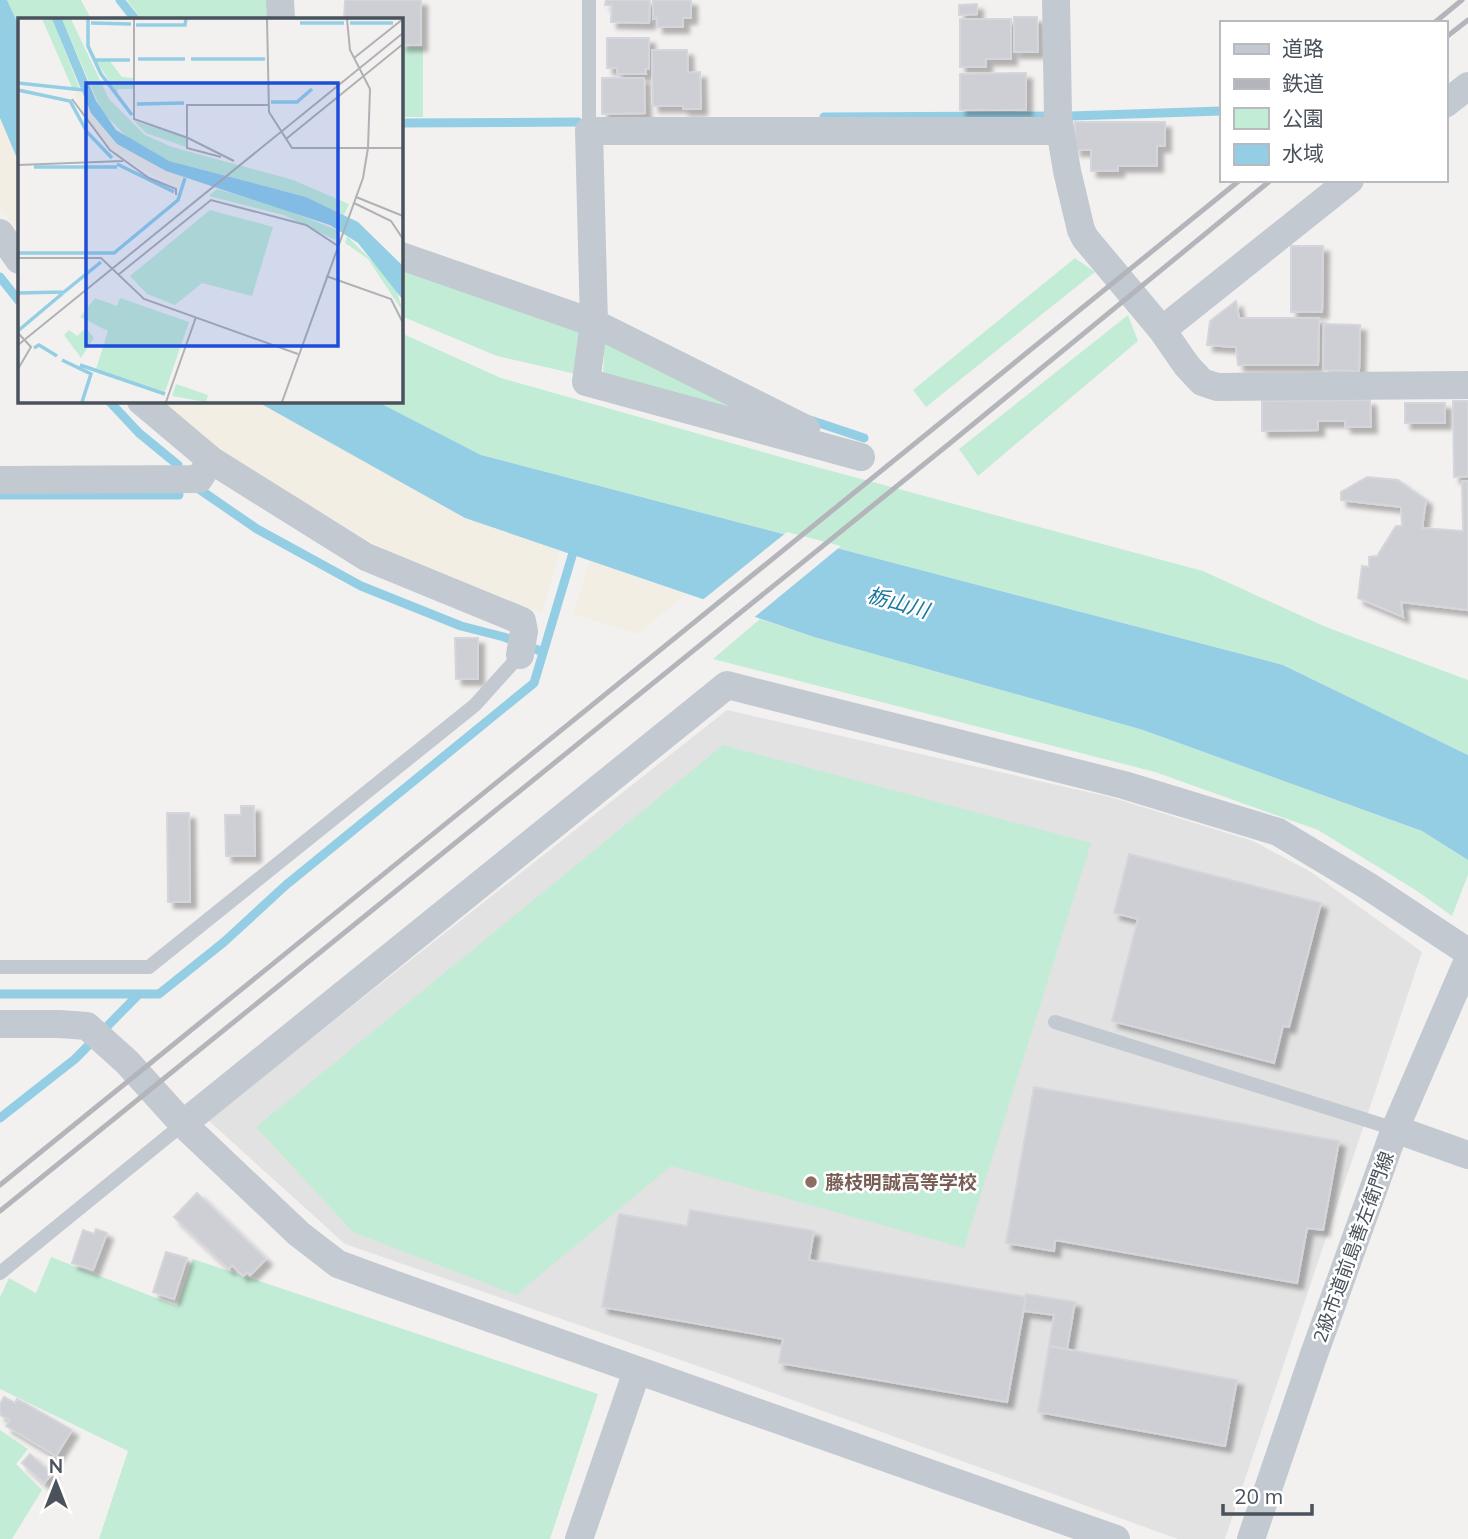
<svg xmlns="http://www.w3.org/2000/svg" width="1468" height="1539" viewBox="0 0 1468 1539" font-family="Mulish,'Noto Sans JP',sans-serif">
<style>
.education{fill:#e3e2e2}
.green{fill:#c3ecd6}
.sand{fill:#f2eee3}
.water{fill:#94cee5}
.pier{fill:#f3f1f0}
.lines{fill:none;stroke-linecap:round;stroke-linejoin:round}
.stream{stroke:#94cee5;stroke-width:9}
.building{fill:#cecfd4;stroke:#d5d6db;stroke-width:2;filter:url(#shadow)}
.service{stroke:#c2c9d1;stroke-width:14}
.minor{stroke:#c2c9d1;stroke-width:28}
.rail{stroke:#b3b5ba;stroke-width:5}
.education-dot{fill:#8d6e63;stroke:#fff;stroke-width:2.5}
.labels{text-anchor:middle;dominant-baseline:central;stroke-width:5;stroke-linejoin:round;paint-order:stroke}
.education-label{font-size:19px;font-weight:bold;fill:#785e54;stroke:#fff;text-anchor:start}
.street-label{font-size:19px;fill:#4a525c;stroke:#fff}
.water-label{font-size:21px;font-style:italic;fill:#1979a0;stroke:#fff}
.inset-river{fill:none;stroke:#94cee5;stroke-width:3.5}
.inset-road{fill:none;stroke:#afb1b5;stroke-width:2}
.view{fill:#1d4ed8;fill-opacity:0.15;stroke:#1d4ed8;stroke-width:3.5}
.inset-edge{fill:none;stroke:#4a525c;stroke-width:3.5}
</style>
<defs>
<filter id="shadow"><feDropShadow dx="6" dy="6" stdDeviation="2" flood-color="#0004"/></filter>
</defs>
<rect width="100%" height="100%" fill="#f3f1f0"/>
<path class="education" d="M 727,710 L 1110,797 L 1253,841 L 1311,872 L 1422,952 L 1225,1539 L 1178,1539 L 712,1371 L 345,1244 L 208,1120 Z"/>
<path class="green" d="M 7,0 L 81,0 L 91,19 L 19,19 L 19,26 Z
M 127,0 L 271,0 L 271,19 L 141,19 Z
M 401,47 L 423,47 L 423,117 L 401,117 Z
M 1075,258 L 1095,272 L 926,407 L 913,390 Z
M 401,264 L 587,326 L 580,375 L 497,356 L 401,316 Z
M 1128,315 L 1138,341 L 978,476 L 959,449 Z
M 401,333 L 501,378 L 802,463 L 1203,571 L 1326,627 L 1468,680 L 1468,755 L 1283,665 L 481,455 L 376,401 L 401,401 Z
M 605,337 L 779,425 L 603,377 Z
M 760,619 L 814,637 L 1143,730 L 1422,831 L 1468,860 L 1468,875 L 1452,916 L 1417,891 L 1318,830 L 1155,772 L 713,659 Z
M 723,745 L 1091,843 L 964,1248 L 671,1166 L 516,1295 L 353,1232 L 256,1127 Z
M 51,1257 L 177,1306 L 193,1259 L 598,1394 L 550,1539 L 99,1539 L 128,1451 L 0,1389 L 0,1297 L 9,1278 L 36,1293 Z
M 0,1430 L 28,1449 L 16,1464 L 42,1490 L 12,1539 L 0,1539 Z"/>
<path class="sand" d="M 0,118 L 19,163 L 19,233 L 0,208 Z
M 160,401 L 256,401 L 465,518 L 560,551 L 542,613 L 401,559 L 232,461 Z
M 590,561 L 686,594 L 638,634 L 573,614 Z"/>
<path class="water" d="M 0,0 L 7,0 L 19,26 L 19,163 L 0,118 Z
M 256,401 L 376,401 L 481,455 L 1283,665 L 1468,755 L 1468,860 L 1422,831 L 1143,730 L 814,637 L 465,518 Z"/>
<path class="pier" d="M 787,532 L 841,546 L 751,620 L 700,602 Z"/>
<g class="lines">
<path class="stream" d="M 120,0 L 135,19
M 1071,116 L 1221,111
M 824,117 L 1044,116
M 401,123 L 578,122
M 0,277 L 19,301
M 109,401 L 139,433 L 178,465
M 810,420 L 864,438
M 196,487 L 257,529 L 361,586 L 461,626 L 504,637 L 543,652
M 0,495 L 179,495
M 0,994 L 159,994 L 224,942 L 286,885 L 534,683 L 575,546
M 0,1118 L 75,1059 L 139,994"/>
</g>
<path class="building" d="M 345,0 L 421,0 L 421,45 L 401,45 L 401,19 L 344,19 Z
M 606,0 L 650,0 L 649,23 L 611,22 L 612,5 L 605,5 Z
M 653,0 L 691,0 L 691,18 L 683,18 L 683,27 L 657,27 L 657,18 L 653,19 Z
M 977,4 L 977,14 L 959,15 L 959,5 Z
M 1014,17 L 1037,17 L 1038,52 L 1014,52 Z
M 960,19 L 1011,19 L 1011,59 L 986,59 L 986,67 L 960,67 Z
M 607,38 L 649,38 L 649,69 L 645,69 L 646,74 L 617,74 L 617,68 L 607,68 Z
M 652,50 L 687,50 L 688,73 L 700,72 L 701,109 L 683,109 L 683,106 L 653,106 Z
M 1026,73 L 1026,110 L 960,110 L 960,74 Z
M 602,78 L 644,78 L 645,113 L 602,114 Z
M 1075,122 L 1165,122 L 1165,146 L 1157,146 L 1157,166 L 1118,166 L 1118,171 L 1091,171 L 1091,150 L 1075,150 Z
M 1291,246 L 1323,246 L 1322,312 L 1291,312 Z
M 1236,301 L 1239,318 L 1319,318 L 1318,365 L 1238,365 L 1236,347 L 1207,345 L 1210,321 Z
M 1324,324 L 1360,325 L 1359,371 L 1323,370 Z
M 1370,400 L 1371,427 L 1345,427 L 1345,421 L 1318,421 L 1318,430 L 1262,431 L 1262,401 Z
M 1453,401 L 1468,401 L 1468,476 L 1454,477 Z
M 1405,403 L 1445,403 L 1445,423 L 1405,423 Z
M 1367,477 L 1398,480 L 1426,500 L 1422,528 L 1463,531 L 1462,481 L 1468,481 L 1468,610 L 1401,602 L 1403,617 L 1358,598 L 1362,566 L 1369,567 L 1369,557 L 1377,556 L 1396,526 L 1402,526 L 1401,507 L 1341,500 L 1341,492 Z
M 455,638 L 478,638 L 478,679 L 456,679 Z
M 241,806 L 254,806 L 255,856 L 226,856 L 225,815 L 241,815 Z
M 167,813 L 189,813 L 190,902 L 168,902 Z
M 1129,854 L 1321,903 L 1289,1027 L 1283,1026 L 1274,1063 L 1112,1021 L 1138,919 L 1114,913 Z
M 1034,1087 L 1339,1141 L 1323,1230 L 1307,1228 L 1297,1283 L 1055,1240 L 1054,1251 L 1006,1243 Z
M 197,1193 L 266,1259 L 250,1275 L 247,1272 L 243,1276 L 232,1265 L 229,1269 L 174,1217 Z
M 690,1210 L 814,1231 L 809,1260 L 1026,1297 L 1007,1402 L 779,1363 L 783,1339 L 602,1307 L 619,1214 L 687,1226 Z
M 96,1229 L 107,1233 L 93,1270 L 72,1263 L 83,1230 L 94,1234 Z
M 166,1252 L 187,1258 L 174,1299 L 153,1292 Z
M 1026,1294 L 1075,1302 L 1067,1349 L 1049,1346 L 1054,1315 L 1024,1311 Z
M 1049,1346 L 1237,1380 L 1225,1446 L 1038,1412 Z
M 4,1397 L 15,1403 L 17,1399 L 72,1430 L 56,1456 L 6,1426 L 10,1420 L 0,1415 L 0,1404 Z
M 30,1454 L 52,1474 L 44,1483 L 22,1463 Z"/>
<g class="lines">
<path class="service" d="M 589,0 L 589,131
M 0,967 L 149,967 L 475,705 L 520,655
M 1055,1022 L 1395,1129
M 0,1273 L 183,1124"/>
<path class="minor" d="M 280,0 L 281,19
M 1056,0 L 1058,116 L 1067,171 L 1081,230 L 1085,238 L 1162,330 L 1187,366 L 1202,382 L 1217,387 L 1468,385
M 1445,104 L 1468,86
M 0,233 L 19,260
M 401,256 L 594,323 L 806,429
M 1162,330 L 1350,180
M 141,401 L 211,460 L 366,557 L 522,621 L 524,631 L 520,655
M 861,457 L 586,382 L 594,323 L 589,131 L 1060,131
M 0,480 L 199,479 L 211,460
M 0,1024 L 59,1024 L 87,1026 L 127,1062 L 183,1124 L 299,1234 L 338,1264 L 376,1278 L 1116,1539
M 183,1124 L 727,685 L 1124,785 L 1278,832 L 1368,886 L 1468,952
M 1395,1129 L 1468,1155
M 579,1539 L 637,1371
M 1251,1539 L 1313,1357 L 1395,1129 L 1468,960"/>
<path class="rail" d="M 1434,23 L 1462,0
M 1445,38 L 1468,20
M 0,1185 L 1240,180
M 0,1211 L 949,444 L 1271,180"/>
</g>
<circle class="education-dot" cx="811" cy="1182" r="7"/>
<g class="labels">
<g class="education-label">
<text x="825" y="1182">藤枝明誠高等学校</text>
</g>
<g class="street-label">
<text transform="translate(1353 1247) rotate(-70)">2級市道前島善左衛門線</text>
</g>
<g class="water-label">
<text transform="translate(898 602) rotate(16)">栃山川</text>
</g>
</g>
<g transform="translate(18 18)">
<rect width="385" height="385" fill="#f3f1f0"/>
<path d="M 24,1 L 34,1 L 62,71 L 55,72 ZM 44,1 L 53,1 L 91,81 L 127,117 L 154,129 L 275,162 L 331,186 L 326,197 L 288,179 L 151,143 L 113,123 L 84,94 ZM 78,42 L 91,42 L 104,59 L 115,60 L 115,71 L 100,71 L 99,76 ZM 116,103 L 169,120 L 168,129 L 128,115 ZM 199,171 L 264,190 L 321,213 L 317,222 L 266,197 L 191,178 ZM 192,192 L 255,209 L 234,278 L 184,265 L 157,287 L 129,276 L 112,258 ZM 329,218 L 377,266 L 385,294 L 350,241 L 327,225 ZM 77,280 L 99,288 L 102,280 L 171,304 L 147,374 L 78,351 L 90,313 L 62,299 ZM 68,310 L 76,320 L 63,340 L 46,317 L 51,312 L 59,318 ZM 158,366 L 190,377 L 188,384 L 154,378 Z" fill="#c3ecd6"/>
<path d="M 64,74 L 73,95 L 99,126 L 164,159 L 161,170 L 98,136 L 64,95 L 56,75 Z" fill="#f2eee3"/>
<path d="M 34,1 L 44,1 L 78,83 L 98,112 L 151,143 L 288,179 L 340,204 L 385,248 L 385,282 L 340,225 L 312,207 L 148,153 L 99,126 L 73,95 Z" fill="#94cee5"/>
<path class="inset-river" d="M 70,1 L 70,28 L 83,56 L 114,97M 73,5 L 113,6M 282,5 L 326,5M 332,5 L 375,5M 118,7 L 167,7 L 168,1M 120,41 L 167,41M 173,41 L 247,41M 77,42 L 112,42M 0,65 L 65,72M 0,72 L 52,83 L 69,114 L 94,140M 253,84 L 279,84 L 294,71M 119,86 L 166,85M 99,146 L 156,174M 16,149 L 99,149M 0,235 L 96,235 L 160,182 L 167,160M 0,275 L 46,274 L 83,244M 1,312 L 45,275M 16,330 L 21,327 L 39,338M 44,342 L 73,356 L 64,384M 62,347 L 147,376"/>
<path class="inset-road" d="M 116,1 L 116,101 L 170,120 L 216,143M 249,1 L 251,94 L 274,130 L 385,130M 336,40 L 385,1M 54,81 L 92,132 L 131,160 L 158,171 L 158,177M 268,121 L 385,26M 203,139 L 169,130 L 169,87 L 250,87M 0,147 L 105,143M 338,179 L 385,198M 336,185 L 373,203 L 385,221M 0,240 L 83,240 L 126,281 L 280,336M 100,257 L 193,182 L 288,207 L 320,228M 308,258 L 373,281 L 385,305M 0,315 L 13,329 L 0,351M 0,327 L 385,15M 148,384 L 178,299M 264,384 L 345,160 L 350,130 L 352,71 L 332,32 L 329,1"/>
<path class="view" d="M 68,65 L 320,65 L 320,328 L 68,328 Z"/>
<rect width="385" height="385" class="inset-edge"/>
</g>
<rect x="1220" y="21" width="228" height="161" fill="#ffffff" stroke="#b7babe" stroke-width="2"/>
<rect x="1234" y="44" width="35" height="10" fill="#c2c9d1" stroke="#b7babe" stroke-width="2"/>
<text x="1282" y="56" font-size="21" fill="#4a525c">道路</text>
<rect x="1234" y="79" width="35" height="10" fill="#b3b5ba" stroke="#b7babe" stroke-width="2"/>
<text x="1282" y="91" font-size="21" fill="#4a525c">鉄道</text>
<rect x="1234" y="108" width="35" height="21" fill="#c3ecd6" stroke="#b7babe" stroke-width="2"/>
<text x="1282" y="126" font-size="21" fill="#4a525c">公園</text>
<rect x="1234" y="144" width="35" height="21" fill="#94cee5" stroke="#b7babe" stroke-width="2"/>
<text x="1282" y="161" font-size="21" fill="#4a525c">水域</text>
<g transform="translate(56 1483)" stroke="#ffffff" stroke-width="5" paint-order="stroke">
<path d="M0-5L12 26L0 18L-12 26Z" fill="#4a525c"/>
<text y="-10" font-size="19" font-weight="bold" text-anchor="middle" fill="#4a525c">N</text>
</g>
<path d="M1223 1504v10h89v-10" fill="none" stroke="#4a525c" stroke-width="3.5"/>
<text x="1234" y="1504" font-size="21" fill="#4a525c" stroke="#ffffff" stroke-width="5" paint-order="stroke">20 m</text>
</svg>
